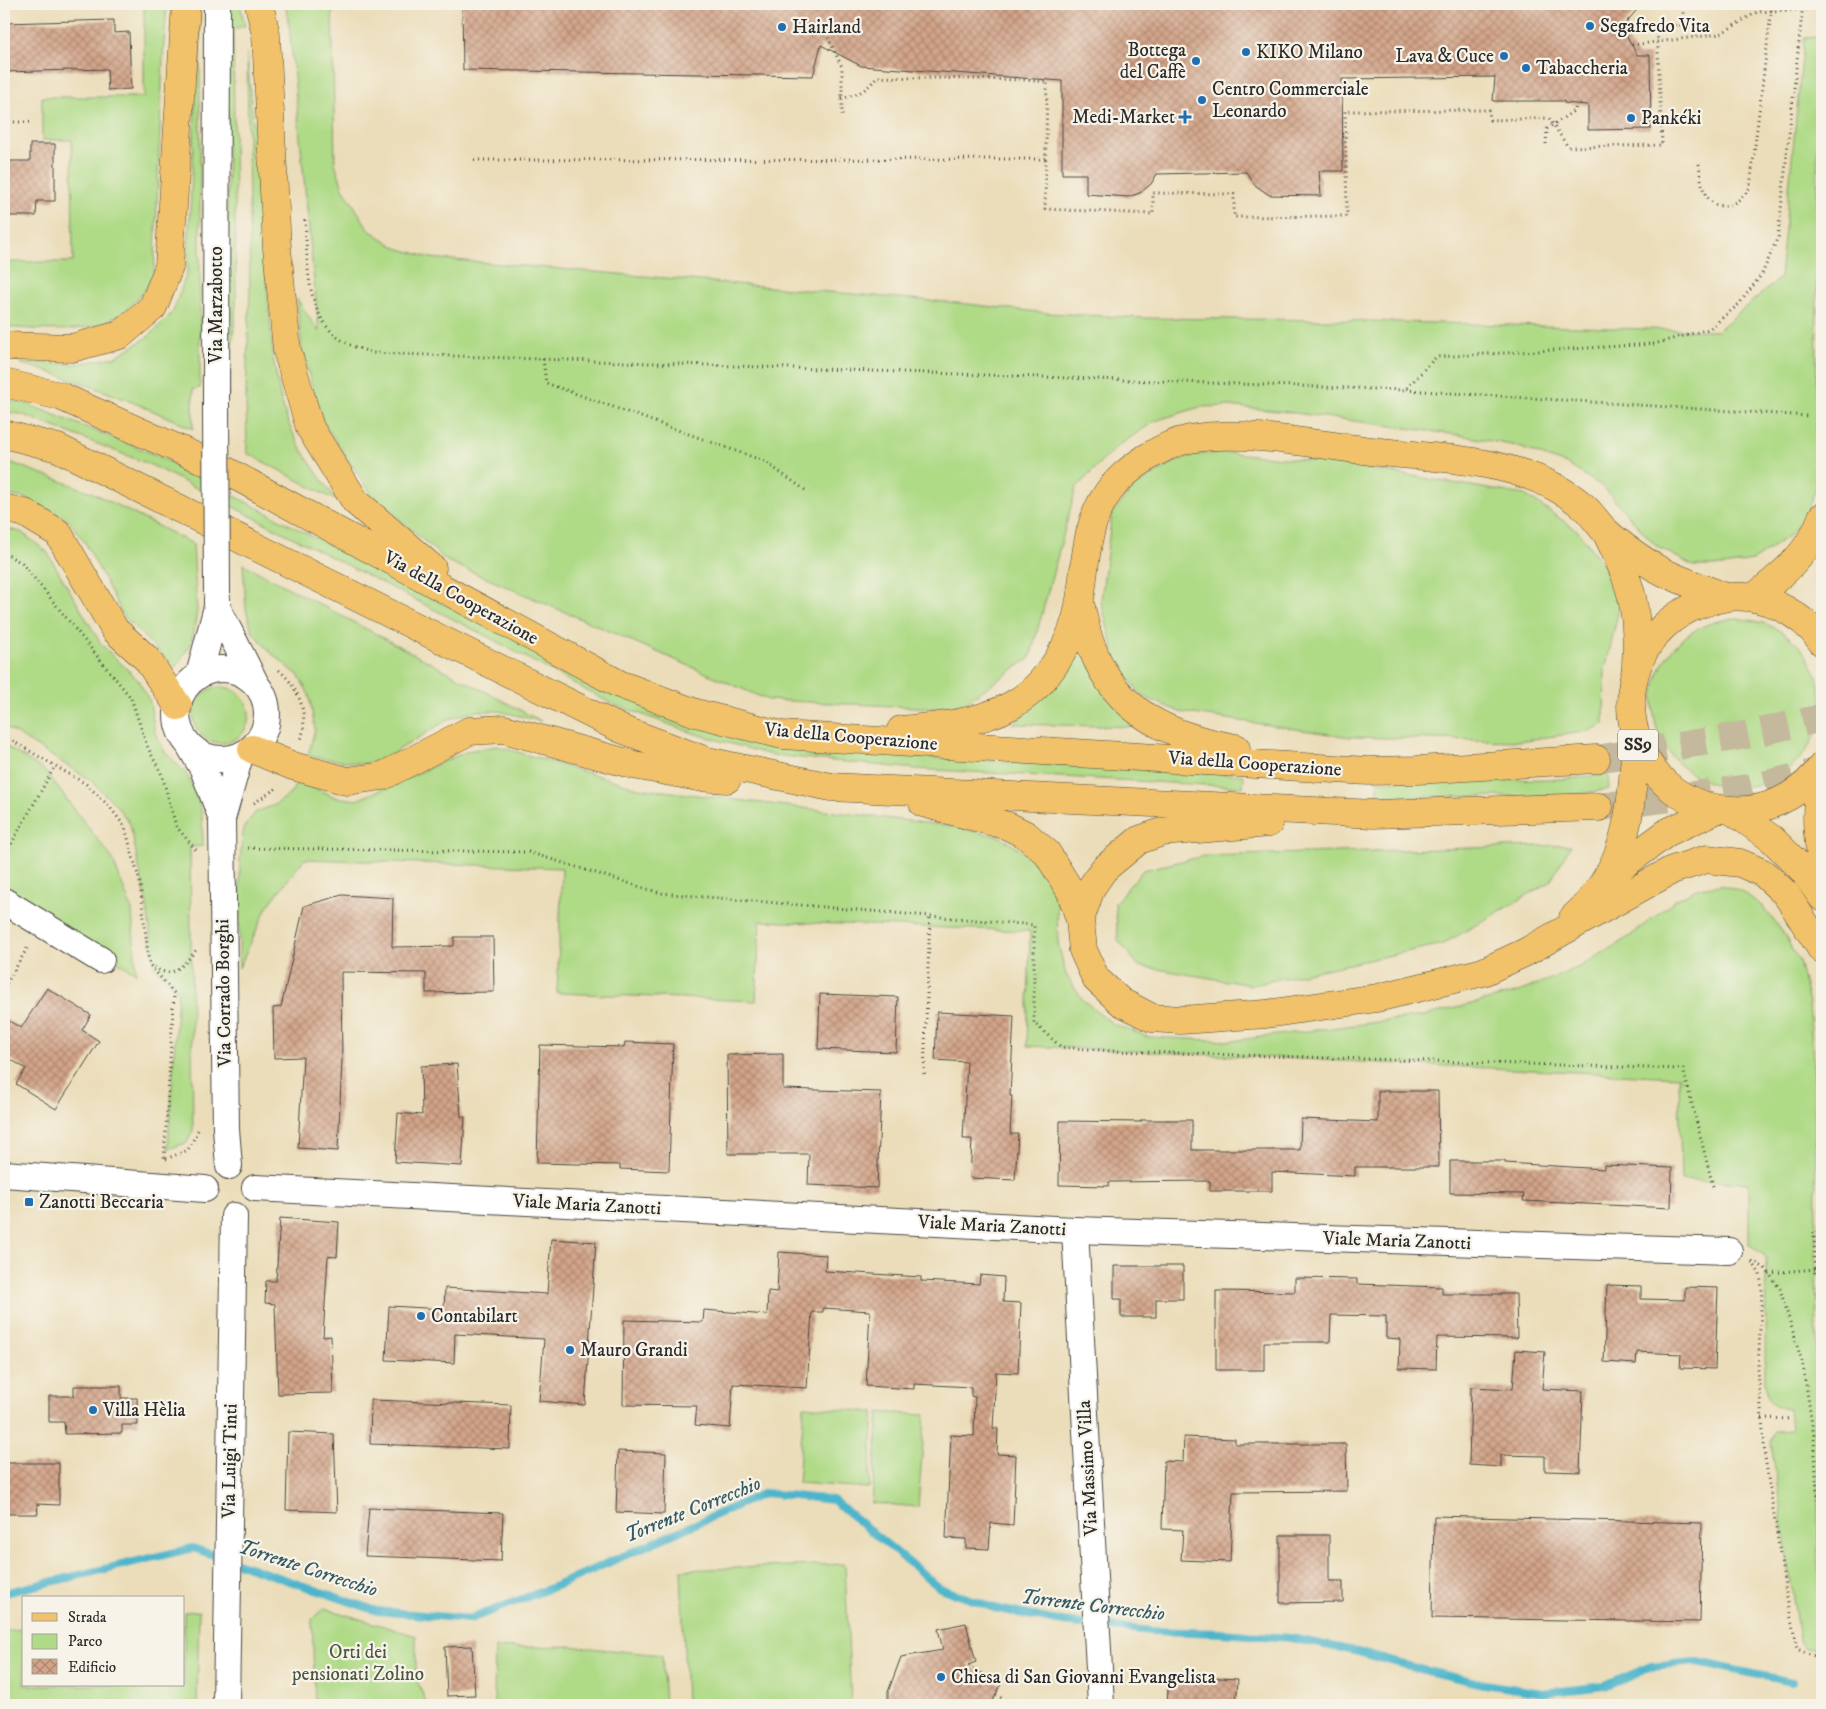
<svg xmlns="http://www.w3.org/2000/svg" width="1826" height="1709" viewBox="0 0 1826 1709" font-family="'IM FELL DW Pica',serif">
<style>
.green{fill:#afda86;stroke:#6d8258}
.lines{fill:none;stroke-linecap:round;stroke-linejoin:round}
.stream{stroke:#4db5cb;stroke-width:8}
.building{fill:url(#building-cross-hatch)}
.highway-tunnel{stroke:#c5b99d;stroke-width:28;stroke-dasharray:28 14;stroke-linecap:butt}
.minor-casing{stroke:#484640;stroke-width:28}
.major-casing{stroke:#484640;stroke-width:29}
.highway-casing{stroke:#484640;stroke-width:29}
.path{stroke:#484640;stroke-width:3;stroke-dasharray:1 4;stroke-linecap:butt}
.minor{stroke:#fff;stroke-width:26}
.major{stroke:#f2c26a;stroke-width:28}
.highway{stroke:#f2c26a;stroke-width:28}
.minor-bridge-casing{stroke:#484640;stroke-width:28;stroke-linecap:butt}
.minor-bridge{stroke:#fff;stroke-width:26}
.poi-dot{fill:#1f6fb2;stroke:#f7f3e8;stroke-width:2}
.labels{text-anchor:middle;dominant-baseline:central;stroke-width:4.5;stroke-linejoin:round;paint-order:stroke}
.shield{fill:#f7f3e8;stroke:#686764;stroke-width:1}
.shield-label{font-size:18px;font-weight:bold;fill:#2b2b2b}
.poi-label{font-size:19px;fill:#2b2b2b;stroke:#f7f3e8;text-anchor:start}
.street-label{font-size:19px;fill:#2b2b2b;stroke:#f7f3e8}
.park-label{font-size:19px;fill:#4c5742;stroke:#f7f3e8}
.water-label{font-size:20px;font-style:italic;fill:#375b63;stroke:#f7f3e8}
</style>
<defs>
<pattern id="building-cross-hatch" width="8" height="8" patternUnits="userSpaceOnUse" patternTransform="scale(1.25)"><rect width="8" height="8" fill="#d3a489"/><path d="M0 0l8 8M0 8l8-8" fill="none" stroke="#ab8670"/></pattern>
</defs>
<rect width="100%" height="100%" fill="#f7f3e8"/>
<filter id="ink" filterUnits="userSpaceOnUse"><feTurbulence type="fractalNoise" baseFrequency=".02" numOctaves="2"/><feDisplacementMap in="SourceGraphic" scale="10" xChannelSelector="R" yChannelSelector="G"/><feConvolveMatrix kernelMatrix="1 2 1 2 8 2 1 2 1" color-interpolation-filters="sRGB"/></filter>
<filter id="wash" filterUnits="userSpaceOnUse"><feTurbulence type="fractalNoise" baseFrequency=".0096" numOctaves="4" result="noise"/><feDisplacementMap in="SourceGraphic" scale="20" xChannelSelector="R" yChannelSelector="G"/><feGaussianBlur stdDeviation="1.12" result="paint"/><feColorMatrix in="noise" values="0 0 0 0 0 0 0 0 0 0 0 0 0 0 0 0 0 1.4 0 .05"/><feComposite in="paint" operator="in"/></filter>
<g filter="url(#wash)">
<rect width="100%" height="100%" fill="#ebddb9"/>
<path class="green" d="M 144,4 L 167,4 L 163,55 L 154,277 C 114,340 69,331 4,327 L 4,262 L 73,262 L 72,140 L 42,140 L 42,97 L 144,97 Z
M 227,4 L 240,4 L 245,26 L 233,29 L 236,304 L 228,397 Z
M 285,4 L 332,4 L 335,163 L 343,188 L 369,230 L 397,248 L 431,258 L 958,303 L 1047,313 L 1144,318 L 1332,320 L 1717,331 L 1780,278 L 1804,38 L 1818,37 L 1816,487 L 1806,515 L 1791,534 L 1753,561 L 1724,566 L 1693,566 L 1655,545 L 1602,486 L 1566,464 L 1516,446 L 1465,436 L 1288,412 L 1228,406 L 1200,407 L 1155,421 L 1116,447 L 1076,488 L 1030,658 L 955,709 L 768,700 L 447,561 L 372,495 L 323,422 L 302,351 L 297,299 L 319,332 L 289,25 Z
M 200,7 L 200,388 L 193,389 L 193,429 C 136,402 79,380 19,363 L 76,364 L 115,357 L 148,337 L 173,312 L 187,273 Z
M 247,53 L 273,356 C 277,380 280,404 290,427 C 302,454 320,477 337,501 L 247,453 L 246,391 L 250,291 Z
M 4,399 L 27,404 L 156,455 L 398,581 L 495,628 L 773,744 L 918,757 L 1244,775 L 1243,787 L 917,769 L 771,755 L 696,734 L 610,703 L 490,638 L 151,465 L 24,415 L 4,411 Z
M 1222,452 L 1334,463 L 1525,495 L 1577,530 L 1608,571 L 1621,600 L 1605,670 L 1604,724 L 1589,731 L 1519,741 L 1350,737 L 1180,712 L 1142,696 L 1116,661 L 1101,601 L 1112,513 L 1134,487 L 1171,464 L 1192,455 Z
M 4,460 L 91,492 L 193,544 L 197,612 L 191,644 L 175,668 L 124,617 L 86,544 L 68,520 L 28,499 L 4,494 Z
M 4,528 L 21,532 L 47,552 L 101,644 L 138,680 L 150,702 L 155,733 L 165,752 L 185,772 L 196,792 L 202,815 L 203,846 L 190,847 L 193,1130 L 187,1143 L 168,1149 L 178,992 L 154,966 L 147,905 L 130,824 L 116,805 L 90,780 L 4,726 Z
M 243,564 L 541,721 L 498,711 L 476,711 L 449,719 L 382,760 L 362,764 L 308,756 L 315,729 L 309,695 L 298,675 L 271,653 L 252,631 L 246,609 Z
M1653 703a84 84 0 1 1 168 0a84 84 0 1 1-168 0Z
M 1080,645 L 1140,727 L 1013,724 L 1055,685 Z
M193 715a28 28 0 1 1 56 0a28 28 0 1 1-56 0Z
M 4,745 L 44,770 L 112,858 L 132,910 L 136,973 L 4,892 Z
M 497,746 L 639,788 L 950,826 L 1001,837 L 1031,857 L 1048,879 L 1057,905 L 1058,943 L 1066,975 L 1083,1000 L 1113,1024 L 1148,1037 L 1231,1041 L 1424,1016 L 1519,992 L 1579,967 L 1629,937 L 1675,900 L 1699,888 L 1720,885 L 1742,891 L 1763,907 L 1782,931 L 1799,961 L 1809,1003 L 1815,1089 L 1819,1649 L 1805,1648 L 1799,1640 L 1771,1442 L 1775,1431 L 1791,1430 L 1789,1409 C 1769,1406 1769,1402 1765,1382 L 1766,1257 L 1749,1244 L 1749,1183 L 1681,1180 L 1679,1077 L 1027,1046 L 1030,931 L 760,921 L 756,1001 L 557,993 L 562,868 L 304,859 L 267,907 L 239,968 L 240,860 L 244,827 L 256,812 L 275,805 L 290,794 L 298,781 L 335,797 L 357,800 L 468,751 Z
M 1608,774 L 1609,789 L 1569,796 L 1378,797 L 1378,781 L 1567,779 Z
M 1571,845 L 1550,882 L 1443,944 L 1251,985 L 1139,966 L 1118,940 L 1115,903 L 1143,870 L 1204,856 Z
M 804,1406 L 874,1412 L 869,1488 L 798,1483 Z
M 879,1412 L 925,1415 L 918,1507 L 872,1503 Z
M 845,1564 L 851,1705 L 686,1705 L 681,1570 Z
M 324,1608 L 416,1636 L 416,1677 L 427,1705 L 315,1705 L 312,1619 Z
M 199,1611 L 197,1705 L 4,1705 L 4,1631 L 24,1629 L 24,1685 L 184,1685 L 184,1612 Z
M 570,1646 L 662,1655 L 665,1705 L 494,1705 L 495,1648 Z"/>
<g class="lines">
<path class="stream" d="M 4,1593 L 193,1548 L 377,1611 L 470,1619 L 556,1586 L 765,1493 L 833,1500 L 940,1588 L 994,1608 L 1062,1622 L 1152,1631 L 1221,1633 L 1291,1638 L 1354,1651 L 1427,1671 L 1484,1684 L 1543,1693 L 1605,1686 L 1651,1666 L 1697,1662 L 1792,1682"/>
</g>
<g id="blocks">
<path class="building" d="M 462,4 L 1642,4 L 1622,27 L 1637,55 L 1650,55 L 1651,129 L 1588,130 L 1588,105 L 1564,103 L 1564,101 L 1493,101 L 1495,77 L 1342,79 L 1343,171 L 1319,171 L 1321,196 L 1269,195 L 1255,185 L 1246,172 L 1157,174 L 1151,184 L 1140,193 L 1128,197 L 1086,194 L 1086,174 L 1062,174 L 1062,81 L 861,66 L 821,45 L 813,76 L 463,70 Z
M 114,20 L 114,33 L 129,32 L 131,89 L 108,90 L 107,69 L 4,72 L 4,23 Z
M 30,144 L 55,144 L 55,201 L 37,201 L 36,216 L 4,216 L 4,161 L 30,161 Z
M 342,895 L 393,898 L 392,947 L 454,946 L 454,937 L 493,937 L 494,992 L 426,993 L 426,973 L 341,972 L 342,1059 L 338,1151 L 298,1148 L 303,1057 L 274,1058 L 273,1008 L 281,1007 L 304,906 Z
M 47,988 L 91,1015 L 82,1030 L 99,1041 L 56,1109 L 16,1084 L 26,1069 L 4,1055 L 4,1018 L 21,1028 Z
M 820,994 L 898,997 L 896,1052 L 818,1049 Z
M 937,1012 L 1014,1016 L 1010,1096 L 1012,1096 L 1010,1134 L 1018,1134 L 1015,1180 L 970,1178 L 972,1139 L 963,1139 L 967,1062 L 935,1060 Z
M 625,1042 L 673,1044 L 669,1171 L 620,1169 L 620,1165 L 537,1163 L 540,1045 L 624,1047 Z
M 783,1054 L 783,1089 L 881,1092 L 877,1188 L 808,1185 L 809,1154 L 728,1154 L 727,1055 Z
M 457,1064 L 461,1117 L 465,1117 L 462,1166 L 395,1162 L 398,1113 L 422,1115 L 421,1066 Z
M 1378,1091 L 1438,1091 L 1439,1167 L 1355,1167 L 1355,1176 L 1272,1172 L 1272,1191 L 1210,1191 L 1210,1181 L 1109,1182 L 1109,1186 L 1059,1185 L 1060,1121 L 1141,1122 L 1141,1120 L 1192,1120 L 1192,1150 L 1300,1150 L 1301,1119 L 1378,1122 Z
M 1450,1161 L 1505,1161 L 1505,1163 L 1604,1169 L 1604,1165 L 1672,1168 L 1671,1208 L 1523,1201 L 1524,1194 L 1450,1193 Z
M 280,1218 L 339,1222 L 337,1257 L 328,1256 L 323,1337 L 331,1336 L 333,1393 L 278,1394 L 275,1304 L 265,1303 L 266,1281 L 276,1281 Z
M 551,1239 L 596,1242 L 585,1405 L 539,1401 L 544,1339 L 455,1334 L 454,1363 L 386,1360 L 389,1306 L 444,1309 L 445,1288 L 547,1294 Z
M 779,1252 L 826,1255 L 825,1271 L 921,1277 L 921,1281 L 979,1284 L 980,1275 L 1004,1277 L 1003,1302 L 1021,1303 L 1018,1373 L 996,1372 L 993,1428 L 998,1429 L 997,1454 L 1016,1455 L 1013,1525 L 991,1523 L 989,1549 L 966,1548 L 966,1539 L 946,1538 L 951,1435 L 974,1436 L 975,1397 L 971,1396 L 971,1387 L 914,1384 L 914,1389 L 866,1386 L 870,1311 L 823,1308 L 823,1312 L 812,1312 L 807,1388 L 733,1384 L 730,1428 L 695,1425 L 697,1406 L 623,1405 L 624,1320 L 703,1322 L 704,1310 L 767,1315 L 768,1291 L 777,1292 Z
M 1114,1266 L 1183,1266 L 1183,1299 L 1156,1299 L 1156,1317 L 1121,1317 L 1121,1299 L 1114,1299 Z
M 1295,1278 L 1357,1279 L 1357,1284 L 1442,1287 L 1442,1294 L 1516,1294 L 1517,1338 L 1437,1337 L 1436,1369 L 1399,1368 L 1400,1339 L 1386,1338 L 1386,1316 L 1331,1315 L 1330,1342 L 1264,1342 L 1264,1370 L 1216,1370 L 1216,1291 L 1295,1292 Z
M 1607,1285 L 1641,1286 L 1641,1299 L 1685,1300 L 1685,1287 L 1718,1288 L 1715,1369 L 1680,1368 L 1681,1354 L 1637,1352 L 1636,1364 L 1604,1362 Z
M 1516,1350 L 1545,1352 L 1542,1389 L 1583,1391 L 1580,1472 L 1545,1471 L 1545,1456 L 1501,1455 L 1501,1467 L 1469,1465 L 1471,1387 L 1513,1389 Z
M 74,1386 L 121,1386 L 121,1398 L 137,1398 L 138,1425 L 122,1425 L 122,1433 L 65,1434 L 64,1422 L 49,1422 L 49,1396 L 74,1396 Z
M 371,1400 L 511,1405 L 510,1449 L 370,1444 Z
M 288,1432 L 334,1434 L 337,1512 L 286,1510 Z
M 1184,1437 L 1235,1439 L 1235,1444 L 1346,1444 L 1347,1491 L 1233,1492 L 1230,1562 L 1181,1560 L 1183,1530 L 1162,1529 L 1164,1461 L 1183,1462 Z
M 618,1451 L 666,1453 L 664,1514 L 616,1512 Z
M 4,1463 L 59,1463 L 59,1505 L 37,1504 L 38,1514 L 4,1514 Z
M 369,1508 L 503,1513 L 501,1561 L 365,1556 Z
M 1434,1516 L 1702,1523 L 1700,1622 L 1432,1618 Z
M 1280,1535 L 1329,1535 L 1329,1581 L 1343,1581 L 1343,1602 L 1280,1603 Z
M 966,1623 L 976,1662 L 968,1665 L 1001,1684 L 991,1705 L 888,1705 L 888,1692 L 901,1657 L 943,1650 L 938,1629 Z
M 472,1646 L 475,1695 L 447,1696 L 445,1647 Z
M 1169,1675 L 1238,1679 L 1236,1705 L 1167,1705 Z"/>
</g>
</g>
<g filter="url(#ink)">
<use href="#blocks" fill-opacity="0" stroke="#484640" stroke-width="1"/>
<g class="lines">
<path class="highway-tunnel" d="M 1596,759 L 1740,736 L 1822,718
M 1599,807 L 1750,788 L 1822,771"/>
<g class="minor-casing">
<path id="minor" d="M 216,406 L 217,4
M 217,607 L 256,684
M177 714a45 45 0 1 1 90 0a45 45 0 1 1-90 0Z
M 199,675 L 217,607 L 217,599
M 189,745 L 203,769 L 222,819
M 4,901 L 101,960
M 229,1166 L 226,1129 L 222,819 L 240,756
M 4,1174 L 205,1189
M 255,1188 L 1075,1230 L 1729,1251
M 1075,1230 L 1101,1705
M 226,1705 L 234,1216"/>
</g>
<g class="major-casing">
<path id="major" d="M 1753,598 C 1782,575 1810,553 1822,517
M 1822,642 C 1801,612 1760,591 1723,598 C 1586,623 1609,817 1746,810 C 1776,808 1805,790 1822,766
M 1822,779 C 1815,805 1816,833 1822,860
M 1731,810 L 1772,839 L 1803,870 L 1822,897"/>
</g>
<g class="highway-casing">
<path id="highway" d="M 259,4 L 266,35 L 277,248 L 287,350 L 310,428 L 355,501 L 432,568
M 4,346 L 72,348 L 120,335 L 153,307 L 169,267 L 186,4
M 4,383 L 60,396 L 223,469 L 619,684 L 696,713 L 782,735 L 1368,771 L 1417,770 L 1596,759
M 4,434 L 58,448 L 621,729 L 707,761 L 831,787 L 1374,814 L 1599,807
M 4,508 L 25,513 L 58,533 L 115,630 L 147,659 L 178,706
M 1607,534 C 1632,585 1639,609 1636,666
M 1080,603 C 1084,618 1086,634 1092,648 C 1117,714 1171,737 1236,748
M 901,730 C 936,727 980,723 1012,705 C 1048,685 1074,641 1080,600 C 1086,563 1085,523 1109,491 C 1126,468 1163,444 1190,439 C 1241,429 1319,445 1371,451 C 1415,456 1473,458 1515,471 C 1539,478 1564,490 1583,506 C 1591,513 1597,522 1604,530 C 1618,543 1638,557 1654,567 C 1676,580 1702,587 1725,597
M 252,749 L 293,766 L 347,781 L 383,776 L 469,731 L 504,729 L 634,765 L 698,777 L 727,779
M 923,803 L 1008,826 L 1026,835 L 1047,853 L 1071,892 L 1080,920 L 1083,950 L 1096,979 L 1121,1002 L 1152,1018 L 1181,1020 L 1266,1014 L 1377,998 L 1483,972 L 1524,953 L 1672,870 L 1707,859 L 1740,863 L 1763,873 L 1786,894 L 1822,950
M 1611,874 L 1668,832 L 1718,809
M 1573,918 C 1629,868 1631,811 1636,740
M 1080,920 L 1091,888 L 1104,869 L 1139,840 L 1162,832 L 1269,823"/>
</g>
<path class="path" d="M 826,33 L 842,67 L 842,116
M 1632,45 L 1720,34 L 1757,12 L 1822,8
M 841,98 C 856,96 868,90 876,77 L 1024,80 L 1047,82 L 1045,209 L 1153,214 L 1153,193 L 1234,194 L 1234,217 L 1347,216 L 1345,111 L 1489,110 L 1490,120 L 1549,118 L 1568,147 L 1662,145 L 1657,26 L 1683,25 L 1683,4
M 4,122 L 34,122
M 1546,144 L 1547,129 L 1575,110 L 1576,104
M 474,160 L 1046,159
M 1699,164 C 1700,172 1701,181 1703,188 C 1713,217 1738,207 1750,187 L 1772,4
M 305,220 C 308,261 304,317 343,341 C 352,347 363,349 372,353 L 1405,390 L 1436,357 L 1654,344 L 1709,329 L 1739,304 L 1762,274 L 1778,237 L 1803,4
M 543,359 L 546,383 L 764,461 L 808,492
M 1406,390 L 1809,416
M 4,553 L 22,563 L 131,698 L 147,746 L 162,775 L 176,826 L 196,850
M 279,670 C 299,688 309,714 301,740
M 4,736 L 86,784 L 109,806 L 125,827 L 140,883 L 149,964 L 174,993 L 164,1161
M 254,803 L 278,787
M 248,848 L 528,852 L 660,893 L 1034,925 L 1034,1023 L 1061,1047 L 1113,1051 L 1683,1069 L 1714,1190
M 4,857 L 55,766
M 154,967 C 173,981 185,963 197,949
M 4,988 L 29,945
M 924,1074 L 930,916
M 166,1159 L 188,1150 L 198,1130
M 1814,1232 L 1815,1273
M 1752,1261 L 1765,1268 L 1780,1289 L 1803,1365 L 1814,1437 L 1822,1591
M 1752,1262 L 1760,1274 L 1762,1289 L 1758,1370 L 1765,1457 L 1786,1593 L 1797,1649 L 1822,1659
M 1769,1273 L 1815,1269
M 1762,1418 L 1789,1419
M 996,1695 L 1014,1705"/>
<use href="#minor" class="minor"/>
<use href="#major" class="major"/>
<use href="#highway" class="highway"/>
<g class="minor-bridge-casing">
<path id="minor-bridge" d="M 216,406 L 217,593"/>
</g>
<use href="#minor-bridge" class="minor-bridge"/>
</g>
</g>
<g class="poi-dot">
<circle cx="1590" cy="26" r="5"/>
<circle cx="782" cy="27" r="5"/>
<circle cx="1246" cy="52" r="5"/>
<circle cx="1504" cy="56" r="5"/>
<circle cx="1196" cy="61" r="5"/>
<circle cx="1526" cy="68" r="5"/>
<circle cx="1202" cy="100" r="5"/>
<path d="M1182.5 109.5h5v5h5v5h-5v5h-5v-5h-5v-5h5z"/>
<circle cx="1631" cy="118" r="5"/>
<rect x="24" y="1197" width="10" height="10" rx="2.5"/>
<circle cx="421" cy="1316" r="5"/>
<circle cx="570" cy="1350" r="5"/>
<circle cx="93" cy="1410" r="5"/>
<circle cx="941" cy="1677" r="5"/>
</g>
<g class="labels">
<rect class="shield" x="1618" y="729.5" width="40" height="31" rx="4"/>
<g class="shield-label">
<text x="1638" y="745">SS9</text>
</g>
<g class="poi-label">
<text x="1600" y="26">Segafredo Vita</text>
<text x="792" y="27">Hairland</text>
<text x="1186" y="50" text-anchor="end">Bottega<tspan x="1186" dy="22">del Caffè</tspan></text>
<text x="1256" y="52">KIKO Milano</text>
<text x="1494" y="56" text-anchor="end">Lava &amp; Cuce</text>
<text x="1536" y="68">Tabaccheria</text>
<text x="1212" y="89">Centro Commerciale<tspan x="1212" dy="22">Leonardo</tspan></text>
<text x="1175" y="117" text-anchor="end">Medi-Market</text>
<text x="1641" y="118">Pankéki</text>
<text x="39" y="1202">Zanotti Beccaria</text>
<text x="431" y="1316">Contabilart</text>
<text x="580" y="1350">Mauro Grandi</text>
<text x="103" y="1410">Villa Hèlia</text>
<text x="951" y="1677">Chiesa di San Giovanni Evangelista</text>
</g>
<g class="street-label">
<text transform="translate(216 305) rotate(-90)">Via Marzabotto</text>
<text transform="translate(461 598) rotate(29)">Via della Cooperazione</text>
<text transform="translate(851 737) rotate(5)">Via della Cooperazione</text>
<text transform="translate(1255 764) rotate(4)">Via della Cooperazione</text>
<text transform="translate(224 993) rotate(-91)">Via Corrado Borghi</text>
<text transform="translate(587 1205) rotate(3)">Viale Maria Zanotti</text>
<text transform="translate(992 1226) rotate(3)">Viale Maria Zanotti</text>
<text transform="translate(1397 1241) rotate(2)">Viale Maria Zanotti</text>
<text transform="translate(230 1461) rotate(-89)">Via Luigi Tinti</text>
<text transform="translate(1088 1468) rotate(-93)">Via Massimo Villa</text>
</g>
<g class="park-label">
<text x="358" y="1652">Orti dei<tspan x="358" dy="22">pensionati Zolino</tspan></text>
</g>
<g class="water-label">
<text transform="translate(693 1510) rotate(-22)">Torrente Correcchio</text>
<text transform="translate(308 1569) rotate(18)">Torrente Correcchio</text>
<text transform="translate(1093 1606) rotate(7)">Torrente Correcchio</text>
</g>
</g>
<rect width="1826" height="1709" fill="none" stroke="#f7f3e8" stroke-width="20"/>
<rect x="22" y="1596" width="162" height="90" fill="#f7f3e8" stroke="#a5a39c"/>
<rect x="32" y="1613" width="25" height="8" fill="#f2c26a" stroke="#a5a39c"/>
<text x="68" y="1622" font-size="15" fill="#2b2b2b">Strada</text>
<rect x="32" y="1634" width="25" height="15" fill="#afda86" stroke="#a5a39c"/>
<text x="68" y="1646" font-size="15" fill="#2b2b2b">Parco</text>
<rect x="32" y="1659" width="25" height="15" fill="url(#building-cross-hatch)" stroke="#a5a39c"/>
<text x="68" y="1672" font-size="15" fill="#2b2b2b">Edificio</text>
</svg>
